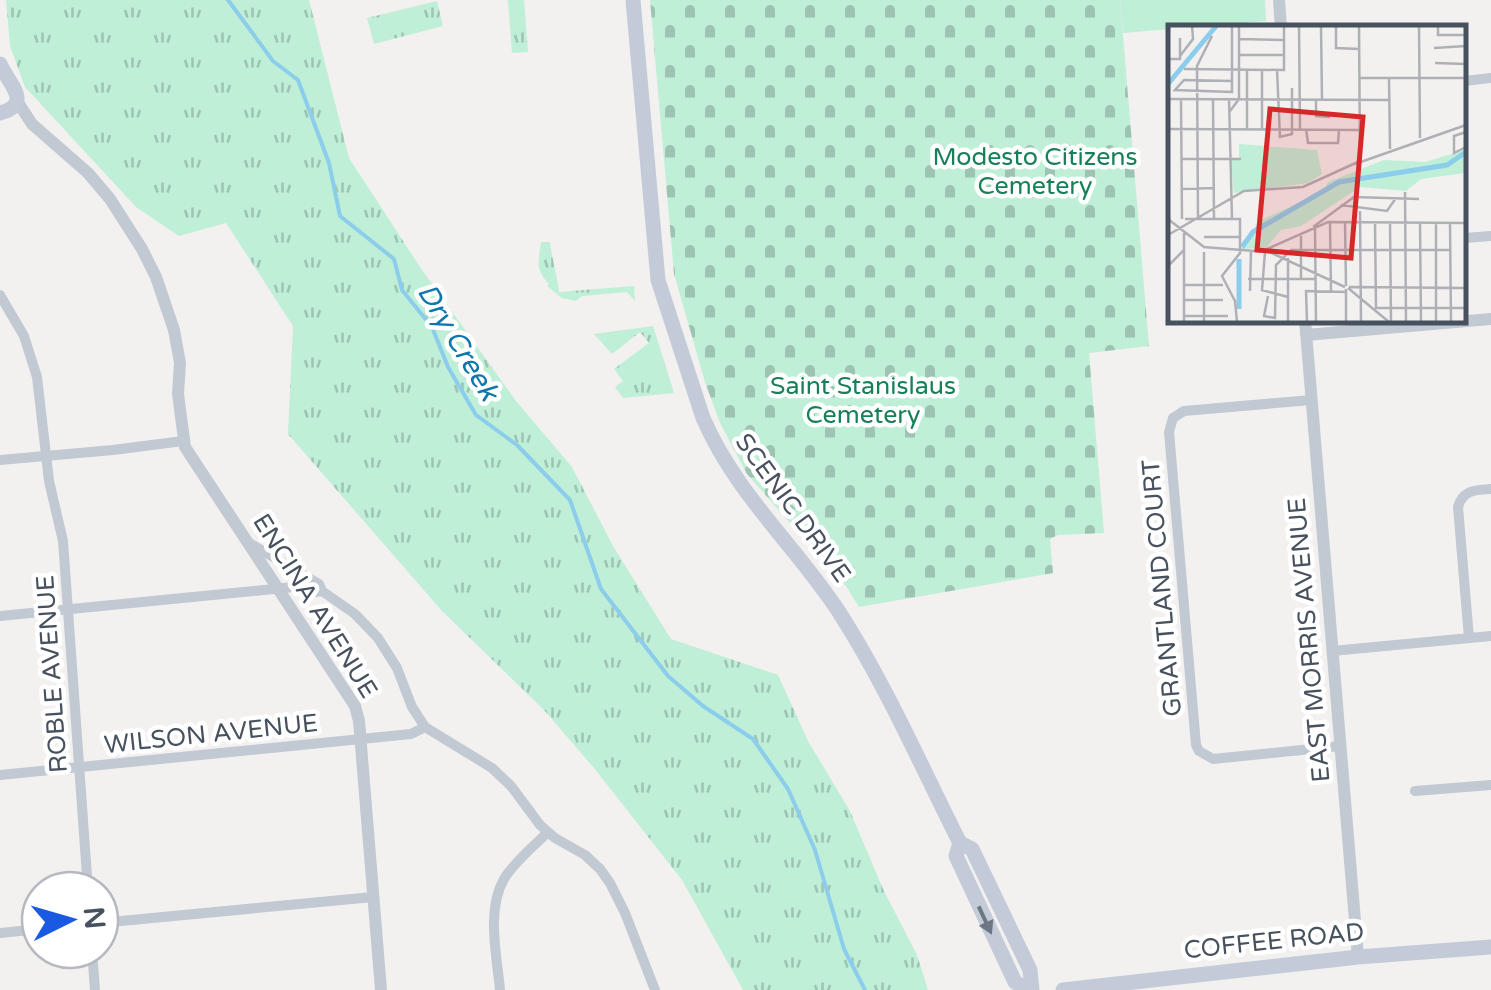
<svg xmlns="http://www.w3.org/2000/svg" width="1491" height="990" viewBox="0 0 1491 990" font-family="'Varela Round',sans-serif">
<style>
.grass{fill:url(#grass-tufts)}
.cemetery{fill:url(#cemetery-stones)}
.green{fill:#bfefd7}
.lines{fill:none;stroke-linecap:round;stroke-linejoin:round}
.stream{stroke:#8dcdec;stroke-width:4}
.minor{stroke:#c1c9d2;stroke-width:10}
.tertiary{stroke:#c1c9d2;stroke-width:12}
.secondary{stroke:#c3cbd9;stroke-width:15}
.oneway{fill:#6d7683}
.labels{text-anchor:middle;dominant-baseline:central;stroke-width:9;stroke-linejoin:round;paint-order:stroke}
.park-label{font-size:25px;fill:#188058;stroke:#fff}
.street-label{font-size:25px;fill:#48515e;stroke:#fff}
.water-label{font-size:28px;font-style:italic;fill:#0d78ac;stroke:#fff}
.inset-river{fill:none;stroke:#8dcdec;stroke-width:5}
.inset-road{fill:none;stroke:#afb0b6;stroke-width:2.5}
.view{fill:#d62828;fill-opacity:0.15;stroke:#d62828;stroke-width:5}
.inset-edge{fill:none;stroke:#48515e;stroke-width:5}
</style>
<defs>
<pattern id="grass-tufts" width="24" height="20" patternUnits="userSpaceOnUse" patternTransform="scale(2.5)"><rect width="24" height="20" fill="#bfefd7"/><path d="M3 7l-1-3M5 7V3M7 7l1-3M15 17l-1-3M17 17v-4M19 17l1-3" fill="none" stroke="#9dc4b2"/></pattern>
<pattern id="cemetery-stones" width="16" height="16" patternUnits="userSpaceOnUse" patternTransform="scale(2.5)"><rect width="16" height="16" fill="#bfefd7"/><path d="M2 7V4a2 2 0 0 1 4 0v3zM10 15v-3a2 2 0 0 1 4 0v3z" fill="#9dc4b2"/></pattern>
</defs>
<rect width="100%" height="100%" fill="#f3f0f0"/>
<path class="grass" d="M 6,0 L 309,0 L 349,158 L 420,267 L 516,401 L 572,467 L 613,546 L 671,639 L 778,675 L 808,741 L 850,811 L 883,889 L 917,955 L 928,990 L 743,990 L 682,880 L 594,768 L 544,710 L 442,611 L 288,434 L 293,326 L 226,223 L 179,236 L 136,207 L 25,87 L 10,46 Z
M 508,0 L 524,0 L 528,52 L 512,53 Z
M 437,1 L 443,26 L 374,44 L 367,18 Z
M 541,242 L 550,242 C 552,260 557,274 559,292 L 634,286 L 635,301 L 627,292 L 582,296 L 576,301 L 562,298 L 547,286 L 549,284 C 534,268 539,262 541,242 Z
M 653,326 L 674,393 L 623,398 L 615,387 L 623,381 L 614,369 L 649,343 L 640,332 L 612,354 L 594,334 Z"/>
<path class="cemetery" d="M 650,0 L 1120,0 L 1149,346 L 1089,353 L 1104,533 L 1058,535 L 1050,539 L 1053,573 L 859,607 L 846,586 L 747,474 L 720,423 L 705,382 L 674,274 Z"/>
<path class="green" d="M 1120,0 L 1265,0 L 1266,21 L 1123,33 Z"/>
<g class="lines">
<path class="stream" d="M 228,0 L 273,61 L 298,80 L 329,163 L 340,216 L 394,259 L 402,290 L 432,327 L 448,367 L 476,415 L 517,445 L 570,500 L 601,589 L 668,676 L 703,706 L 753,739 L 788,789 L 815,850 L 844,949 L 865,990"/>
<path class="minor" d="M 1464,81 L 1491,78
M 1464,238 L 1491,236
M 0,295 L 24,336 L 37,377 L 49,481 L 63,541 L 88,890
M 1311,400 L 1184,411 L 1173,418 L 1169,432 L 1196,745 L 1199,751 L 1213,759 L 1340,746
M 0,460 L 113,450 L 183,441
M 251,544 L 319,584 L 322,591 L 355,614 L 378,638 L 397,668 L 412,707 L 425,727 L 492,768 L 511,786 L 540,825 L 555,838 L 585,855 L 600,869 L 610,883 L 625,913 L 655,990
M 0,616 L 294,587 L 315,592 L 322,591
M 1469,638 L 1458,507 C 1463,490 1475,490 1491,489
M 1332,651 L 1491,636
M 0,775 L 411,734 L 425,727
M 1415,791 L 1491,785
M 100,923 L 373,897
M 0,933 L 40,929
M 92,950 L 95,990
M 500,990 C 497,956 486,910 504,879 C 515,861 534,846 548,832"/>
<path class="tertiary" d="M 1279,0 L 1281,28
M 17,101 L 32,124 L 88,173 L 110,199 L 142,249 L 156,277 L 174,330 L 180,363 L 178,394 L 185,447 L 355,706 L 359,721 L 381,990
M 1305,320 L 1358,957
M 1306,335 L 1491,319"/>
<path class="secondary" d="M 633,0 L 658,280 L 703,418 C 736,494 794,544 839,612 C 886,685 921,766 960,843 L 972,849 L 1030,970 L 1032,990
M 0,64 C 8,83 34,104 0,113
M 960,843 L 956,856 L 1015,982 L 1027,990
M 1063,990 L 1358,957 L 1491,947"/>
</g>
<defs><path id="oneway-solid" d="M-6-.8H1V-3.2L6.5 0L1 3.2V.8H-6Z" transform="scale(2.5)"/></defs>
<use class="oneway" href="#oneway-solid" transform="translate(985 920) rotate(65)"/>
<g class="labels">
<g class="park-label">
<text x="1035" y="157">Modesto Citizens<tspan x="1035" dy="29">Cemetery</tspan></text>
<text x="863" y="386">Saint Stanislaus<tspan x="863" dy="29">Cemetery</tspan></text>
</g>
<g class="street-label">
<text transform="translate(793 508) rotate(54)">SCENIC DRIVE</text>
<text transform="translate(1162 588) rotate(-95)">GRANTLAND COURT</text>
<text transform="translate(315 606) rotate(58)">ENCINA AVENUE</text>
<text transform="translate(1309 640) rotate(-95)">EAST MORRIS AVENUE</text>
<text transform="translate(52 674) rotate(-94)">ROBLE AVENUE</text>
<text transform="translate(211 734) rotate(-6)">WILSON AVENUE</text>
<text transform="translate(1274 941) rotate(-6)">COFFEE ROAD</text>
</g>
<g class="water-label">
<text transform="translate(458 342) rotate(59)">Dry Creek</text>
</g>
</g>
<g transform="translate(1168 25)">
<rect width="298" height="298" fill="#f3f0f0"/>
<path d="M 297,125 L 297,148 L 253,154 L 238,166 L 192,162 L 133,201 L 113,205 L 98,223 L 73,224 L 91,196 L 155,167 L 160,157 L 216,135 L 257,137 Z" fill="#bfefd7"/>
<path d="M 71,119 L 149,125 L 154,149 L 140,158 L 66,168 L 63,135 L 71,135 Z" fill="#bfefd7"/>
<path class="inset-river" d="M 0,59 L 49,0M 74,222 L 85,207 L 171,157 L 279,140 L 298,127M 71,284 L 71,234"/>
<path class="inset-road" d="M 64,0 L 64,67 L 7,65 L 16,55 L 64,56M 131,0 L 132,104M 153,0 L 154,75M 168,0 L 168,23 L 191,24M 191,0 L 192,136M 251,0 L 252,113M 270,0 L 270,10 L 298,10M 71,14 L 116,15M 266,23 L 298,21M 71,30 L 116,30M 12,31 L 25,14 L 24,0M 0,34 L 12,34 L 12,13M 267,38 L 298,39M 16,44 L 116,45 L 116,0M 79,45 L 79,104M 94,45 L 94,104M 109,45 L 112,112 L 124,109 L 124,63M 191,53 L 298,53M 221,53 L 222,124M 0,74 L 221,75M 13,74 L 14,194M 45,74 L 46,194M 61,74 L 64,194M 148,75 L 148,91 L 162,92M 62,86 L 71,74 L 71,0M 0,104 L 191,105M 138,104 L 140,118 L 170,118 L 171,105M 298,107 L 286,111 L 286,128 L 298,122M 13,134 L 73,134M 187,139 L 298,100M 13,164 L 46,163M 237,167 L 238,297M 173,180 L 219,186 L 228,173M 192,186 L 193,297M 0,194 L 36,222M 17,194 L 72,194 L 72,228 L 54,251 L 67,276 L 69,297M 30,194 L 29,41 L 44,11M 177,197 L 178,261M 207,197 L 208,283 L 298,283M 222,197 L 223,297M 162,198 L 163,266M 252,198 L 253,297M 268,198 L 268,297M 282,198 L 283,297M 145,202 L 186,172 L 251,174M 147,203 L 148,297M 0,210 L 76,166 L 135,162 L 192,136M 133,211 L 133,254M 36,212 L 72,212M 35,222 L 100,227M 99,224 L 160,197 L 298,198M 97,225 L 177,262M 97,227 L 94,265 L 120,272M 120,233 L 120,297M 0,241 L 16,225 L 16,208M 80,254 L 148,254M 16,260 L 55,260M 181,262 L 298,263M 180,263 L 221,297M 178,264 L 178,297M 82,266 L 83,226M 100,271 L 96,291 L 107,293 L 108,240 L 123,225 L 282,225M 16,275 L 55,275M 16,291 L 60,291M 16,297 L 16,225M 36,297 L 36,227M 139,297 L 138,266 L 178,267"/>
<path class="view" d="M 102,84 L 195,92 L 183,233 L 89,225 Z"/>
<rect width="298" height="298" class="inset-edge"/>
</g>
<g transform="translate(70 920) rotate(85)"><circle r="48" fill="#ffffff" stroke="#b6b9bf" stroke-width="2.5"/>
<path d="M0-8L18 38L0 25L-18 38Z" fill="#1a5ae3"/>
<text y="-15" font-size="28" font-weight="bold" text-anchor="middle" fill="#48515e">N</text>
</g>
</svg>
